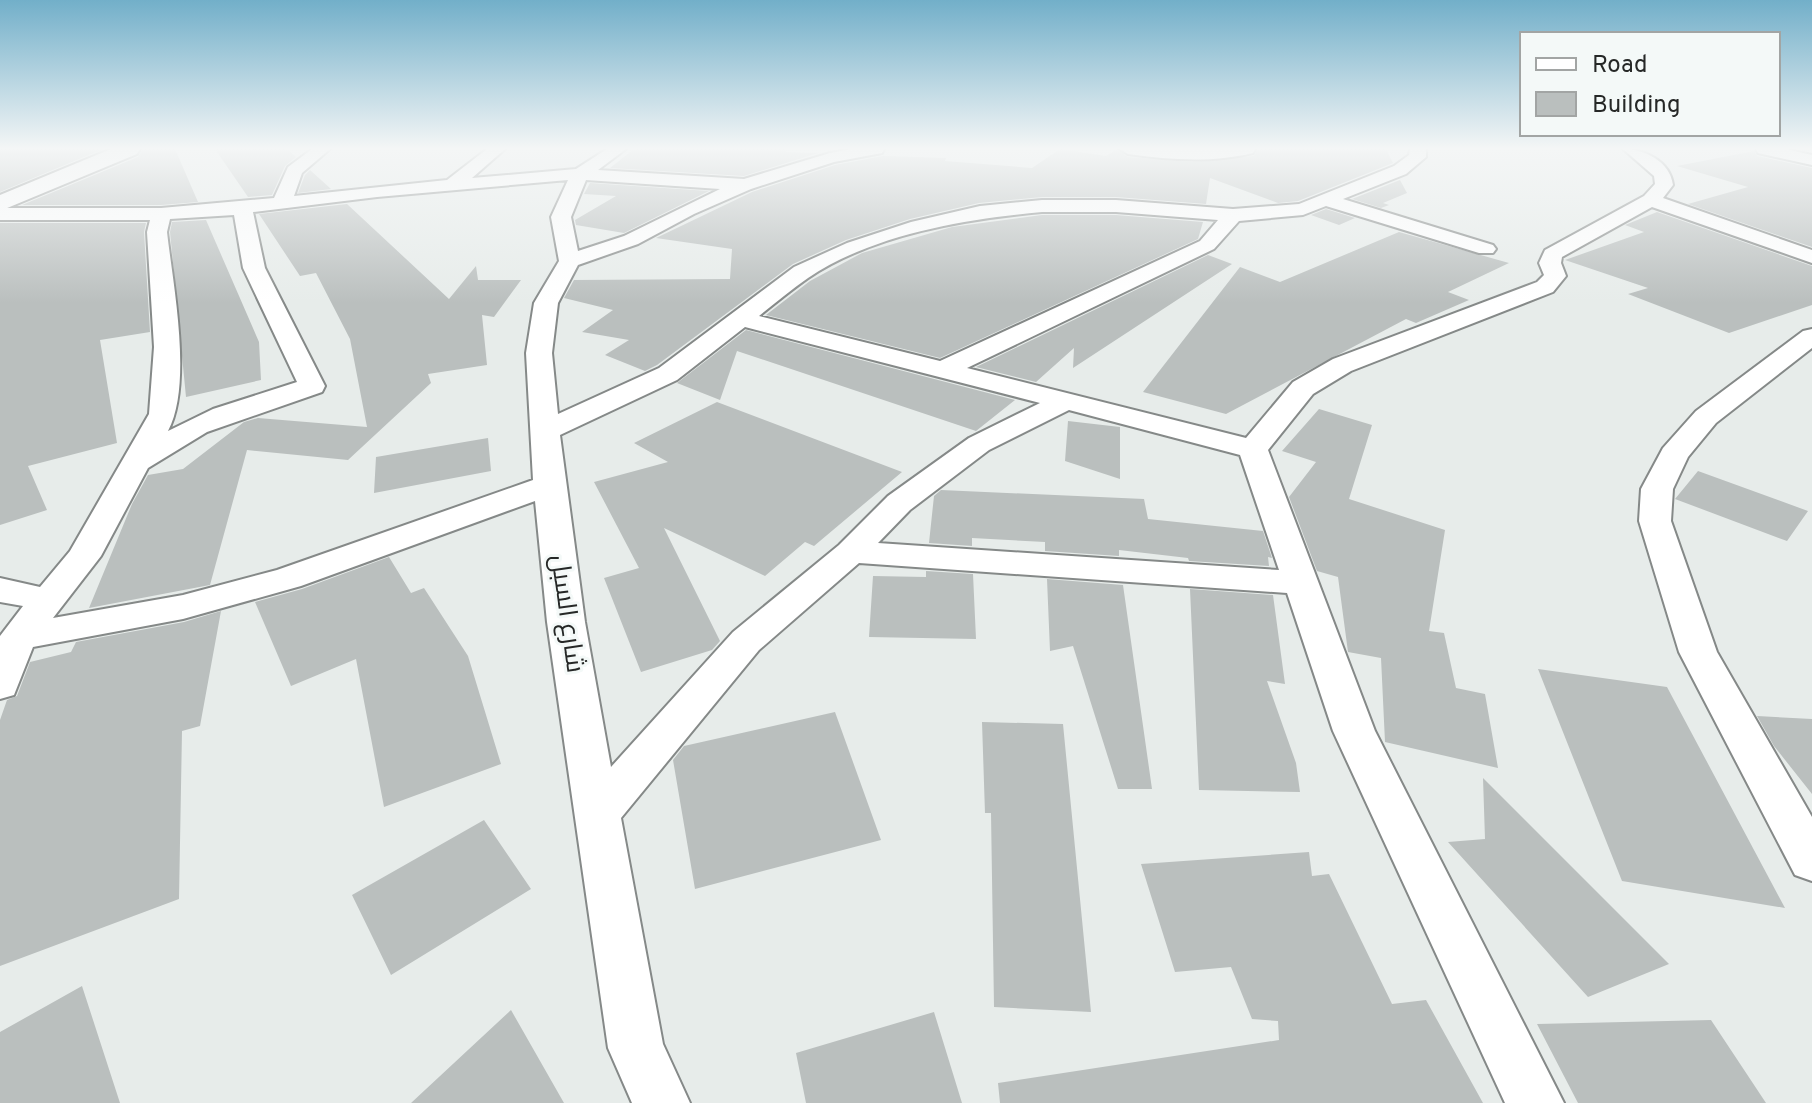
<svg xmlns="http://www.w3.org/2000/svg" width="1812" height="1103" viewBox="0 0 1812 1103" font-family="Overpass,Cairo,sans-serif">
<style>
.building{fill:#babfbe}
.lines{fill:none;stroke-linecap:round;stroke-linejoin:round}
.minor-casing{stroke:#858988;stroke-width:4}
.primary-casing{stroke:#858988;stroke-width:4}
.minor{fill:#fff;fill-rule:evenodd}
.primary{fill:#fff;fill-rule:evenodd}
.labels{text-anchor:middle;dominant-baseline:central;stroke-width:6;stroke-linejoin:round;paint-order:stroke}
.street-label{font-size:26px;fill:#262827;stroke:#f4f9f8}
</style>
<rect width="100%" height="100%" fill="#e7ecea"/>
<path class="building" d="M 0,149 L 103,149 L 0,192 Z
M 143,149 L 175,149 L 198,202 L 161,205 L 22,205 L 138,157 Z
M 215,149 L 287,149 L 296,157 L 285,166 L 272,195 L 248,197 Z
M 634,149 L 787,149 L 785,152 L 818,153 L 744,176 L 610,168 Z
M 1060,149 L 1106,156 L 1117,149 L 1128,157 L 1191,162 L 1254,156 L 1258,149 L 1386,149 L 1393,163 L 1298,201 L 1278,203 L 1210,178 L 1206,204 L 1116,197 L 1042,197 L 979,203 L 910,219 L 846,240 L 793,264 L 657,365 L 645,371 L 605,355 L 629,340 L 582,332 L 613,310 L 564,298 L 574,280 L 730,279 L 732,249 L 656,238 L 752,192 L 835,165 L 883,156 L 946,158 L 945,161 L 1032,168 Z
M 1754,151 L 1757,156 L 1812,168 L 1812,247 L 1688,204 L 1748,187 L 1677,166 Z
M 310,170 L 331,189 L 298,193 L 305,175 Z
M 1400,180 L 1407,193 L 1383,203 L 1389,205 L 1381,208 L 1352,199 Z
M 590,183 L 709,191 L 624,233 L 576,225 L 575,220 L 616,196 L 584,194 Z
M 347,204 L 449,299 L 476,266 L 478,280 L 521,280 L 494,317 L 482,315 L 487,365 L 428,374 L 431,383 L 348,460 L 247,450 L 210,585 L 89,608 L 132,504 L 148,475 L 183,469 L 244,422 L 258,418 L 367,427 L 350,339 L 316,273 L 300,276 L 259,214 Z
M 1326,209 L 1355,218 L 1339,225 L 1311,215 Z
M 1657,212 L 1812,266 L 1812,305 L 1729,333 L 1628,294 L 1648,288 L 1565,260 L 1644,232 L 1625,225 Z
M 1042,215 L 1116,215 L 1203,222 L 1198,239 L 940,358 L 766,315 L 810,281 L 862,253 L 952,227 Z
M 206,220 L 259,342 L 261,380 L 186,397 L 170,232 L 172,222 Z
M 0,223 L 146,223 L 144,232 L 150,332 L 100,340 L 117,443 L 28,466 L 47,510 L 0,525 Z
M 1399,232 L 1509,263 L 1448,292 L 1469,300 L 1416,323 L 1406,319 L 1226,414 L 1143,392 L 1240,267 L 1280,282 Z
M 1208,255 L 1232,264 L 1073,368 L 1074,348 L 1036,382 L 976,367 Z
M 746,330 L 1015,400 L 976,431 L 737,351 L 720,400 L 677,383 Z
M 717,402 L 902,472 L 814,546 L 805,542 L 765,576 L 664,528 L 720,641 L 712,650 L 641,672 L 604,578 L 639,568 L 594,482 L 668,462 L 634,443 Z
M 1319,409 L 1372,425 L 1349,499 L 1445,530 L 1429,631 L 1444,633 L 1456,688 L 1485,694 L 1498,768 L 1385,742 L 1381,658 L 1348,652 L 1338,577 L 1317,571 L 1289,497 L 1316,462 L 1282,451 Z
M 1068,421 L 1120,427 L 1120,479 L 1065,461 Z
M 488,438 L 491,471 L 374,493 L 376,457 Z
M 1698,471 L 1808,511 L 1787,541 L 1675,499 Z
M 941,490 L 1144,499 L 1148,519 L 1263,531 L 1272,558 L 1268,557 L 1269,566 L 1189,561 L 1188,558 L 1119,550 L 1119,556 L 1045,551 L 1045,542 L 972,538 L 972,546 L 929,543 L 934,496 Z
M 389,557 L 411,593 L 424,588 L 468,656 L 501,764 L 384,807 L 356,659 L 291,686 L 255,602 L 302,589 Z
M 926,571 L 973,574 L 976,639 L 869,637 L 873,576 L 926,577 Z
M 1047,579 L 1123,585 L 1152,789 L 1118,789 L 1073,646 L 1050,651 Z
M 1190,589 L 1273,595 L 1285,684 L 1267,681 L 1296,763 L 1300,792 L 1199,790 Z
M 221,611 L 200,726 L 182,731 L 179,899 L 0,966 L 0,720 L 7,700 L 17,696 L 30,662 L 71,652 L 76,642 L 184,622 Z
M 1538,669 L 1667,687 L 1785,908 L 1622,881 Z
M 835,712 L 881,840 L 695,889 L 673,760 L 684,746 Z
M 1757,716 L 1812,719 L 1812,794 L 1774,746 Z
M 982,722 L 1063,724 L 1091,1012 L 994,1007 L 991,813 L 985,813 Z
M 1483,778 L 1669,964 L 1588,997 L 1448,842 L 1485,839 Z
M 484,820 L 531,889 L 391,975 L 352,895 Z
M 1309,852 L 1312,876 L 1329,874 L 1392,1004 L 1426,1000 L 1483,1103 L 1000,1103 L 998,1083 L 1279,1040 L 1278,1021 L 1252,1019 L 1231,967 L 1175,972 L 1141,864 Z
M 82,986 L 120,1103 L 0,1103 L 0,1032 Z
M 511,1010 L 564,1103 L 411,1103 Z
M 934,1012 L 962,1103 L 806,1103 L 796,1053 Z
M 1711,1020 L 1766,1103 L 1578,1103 L 1537,1024 Z"/>
<g class="lines">
<g class="minor-casing">
<path id="minor" d="M 312,149 L 330,149 L 302,173 L 294,196 L 447,180 L 487,149 L 505,149 L 472,178 L 576,169 L 607,149 L 626,149 L 598,170 L 744,179 L 830,153 L 851,149 L 884,149 L 882,153 L 834,162 L 751,189 L 694,214 L 638,244 L 578,265 L 558,303 L 552,353 L 558,414 L 659,368 L 794,267 L 847,243 L 911,222 L 980,206 L 1042,200 L 1116,200 L 1233,209 L 1299,204 L 1394,166 L 1409,155 L 1410,149 L 1426,149 L 1426,157 L 1406,174 L 1343,199 L 1493,245 L 1496,249 L 1493,253 L 1479,253 L 1326,206 L 1303,215 L 1239,221 L 1214,249 L 967,368 L 1246,438 L 1293,382 L 1333,359 L 1537,282 L 1544,275 L 1539,263 L 1545,250 L 1644,196 L 1655,184 L 1654,176 L 1623,149 C 1644,149 1670,161 1673,185 L 1663,198 L 1812,250 L 1812,263 L 1652,207 L 1562,257 L 1561,263 L 1566,276 L 1553,292 L 1351,371 L 1313,394 L 1268,450 L 1375,731 L 1564,1103 L 1505,1103 L 1333,731 L 1287,593 L 859,563 L 759,650 L 621,818 L 663,1044 L 690,1103 L 632,1103 L 608,1048 L 547,622 L 535,501 L 301,586 L 183,619 L 33,647 L 14,695 L 0,699 L 0,636 L 23,606 L 0,602 L 0,578 L 40,587 L 70,551 L 149,414 L 154,347 L 147,232 L 150,220 L 0,220 L 0,208 L 161,208 L 274,198 L 288,167 ZM 568,180 L 551,217 L 559,261 L 534,303 L 526,353 L 533,480 L 277,570 L 183,595 L 53,618 L 101,556 L 148,468 L 207,432 L 322,392 L 325,386 L 265,268 L 253,212 L 377,197 ZM 586,180 L 720,189 L 624,236 L 578,251 L 571,217 ZM 1042,212 L 1116,212 L 1218,220 L 1200,241 L 940,361 L 759,316 C 775,303 791,290 808,278 C 873,234 966,219 1042,212 ZM 234,215 L 243,268 L 297,382 L 213,409 L 168,431 C 193,384 173,285 167,232 L 170,219 ZM 745,327 L 1040,403 L 969,438 L 888,496 L 839,545 L 733,632 L 611,767 L 585,622 L 560,435 L 677,380 ZM 1069,410 L 1240,455 L 1279,570 L 878,543 L 910,510 L 989,450 Z
M 1120,149 L 1255,149 L 1253,153 C 1211,163 1171,160 1128,154 Z
M 1756,149 L 1786,149 L 1812,155 L 1812,165 L 1758,153 Z
M 1812,329 L 1812,348 L 1716,423 L 1688,457 L 1673,489 L 1671,521 L 1717,652 L 1812,817 L 1812,881 L 1795,875 L 1679,652 L 1639,521 L 1641,489 L 1663,448 L 1696,411 L 1803,331 Z"/>
</g>
<g class="primary-casing">
<path id="primary" d="M 111,149 L 140,149 L 137,154 L 0,211 L 0,195 Z"/>
</g>
<use href="#minor" class="minor"/>
<use href="#primary" class="primary"/>
</g>
<linearGradient id="sky" x2="0" y2="1"><stop stop-color="#72afc9"/><stop offset="0.49" stop-color="#f4f6f6"/><stop offset="1" stop-color="#f4f6f6" stop-opacity="0"/></linearGradient>
<rect width="1812" height="303" fill="url(#sky)"/>
<g class="labels">
<g class="street-label">
<text transform="translate(566 614) rotate(82)">شارع السبل</text>
</g>
</g>
<rect x="1520" y="32" width="260" height="104" fill="#f4f9f8" stroke="#a2a5a4" stroke-width="2"/>
<rect x="1536" y="58" width="40" height="12" fill="#ffffff" stroke="#a2a5a4" stroke-width="2"/>
<text x="1592" y="72" font-size="24" fill="#262827">Road</text>
<rect x="1536" y="92" width="40" height="24" fill="#babfbe" stroke="#a2a5a4" stroke-width="2"/>
<text x="1592" y="112" font-size="24" fill="#262827">Building</text>
</svg>
